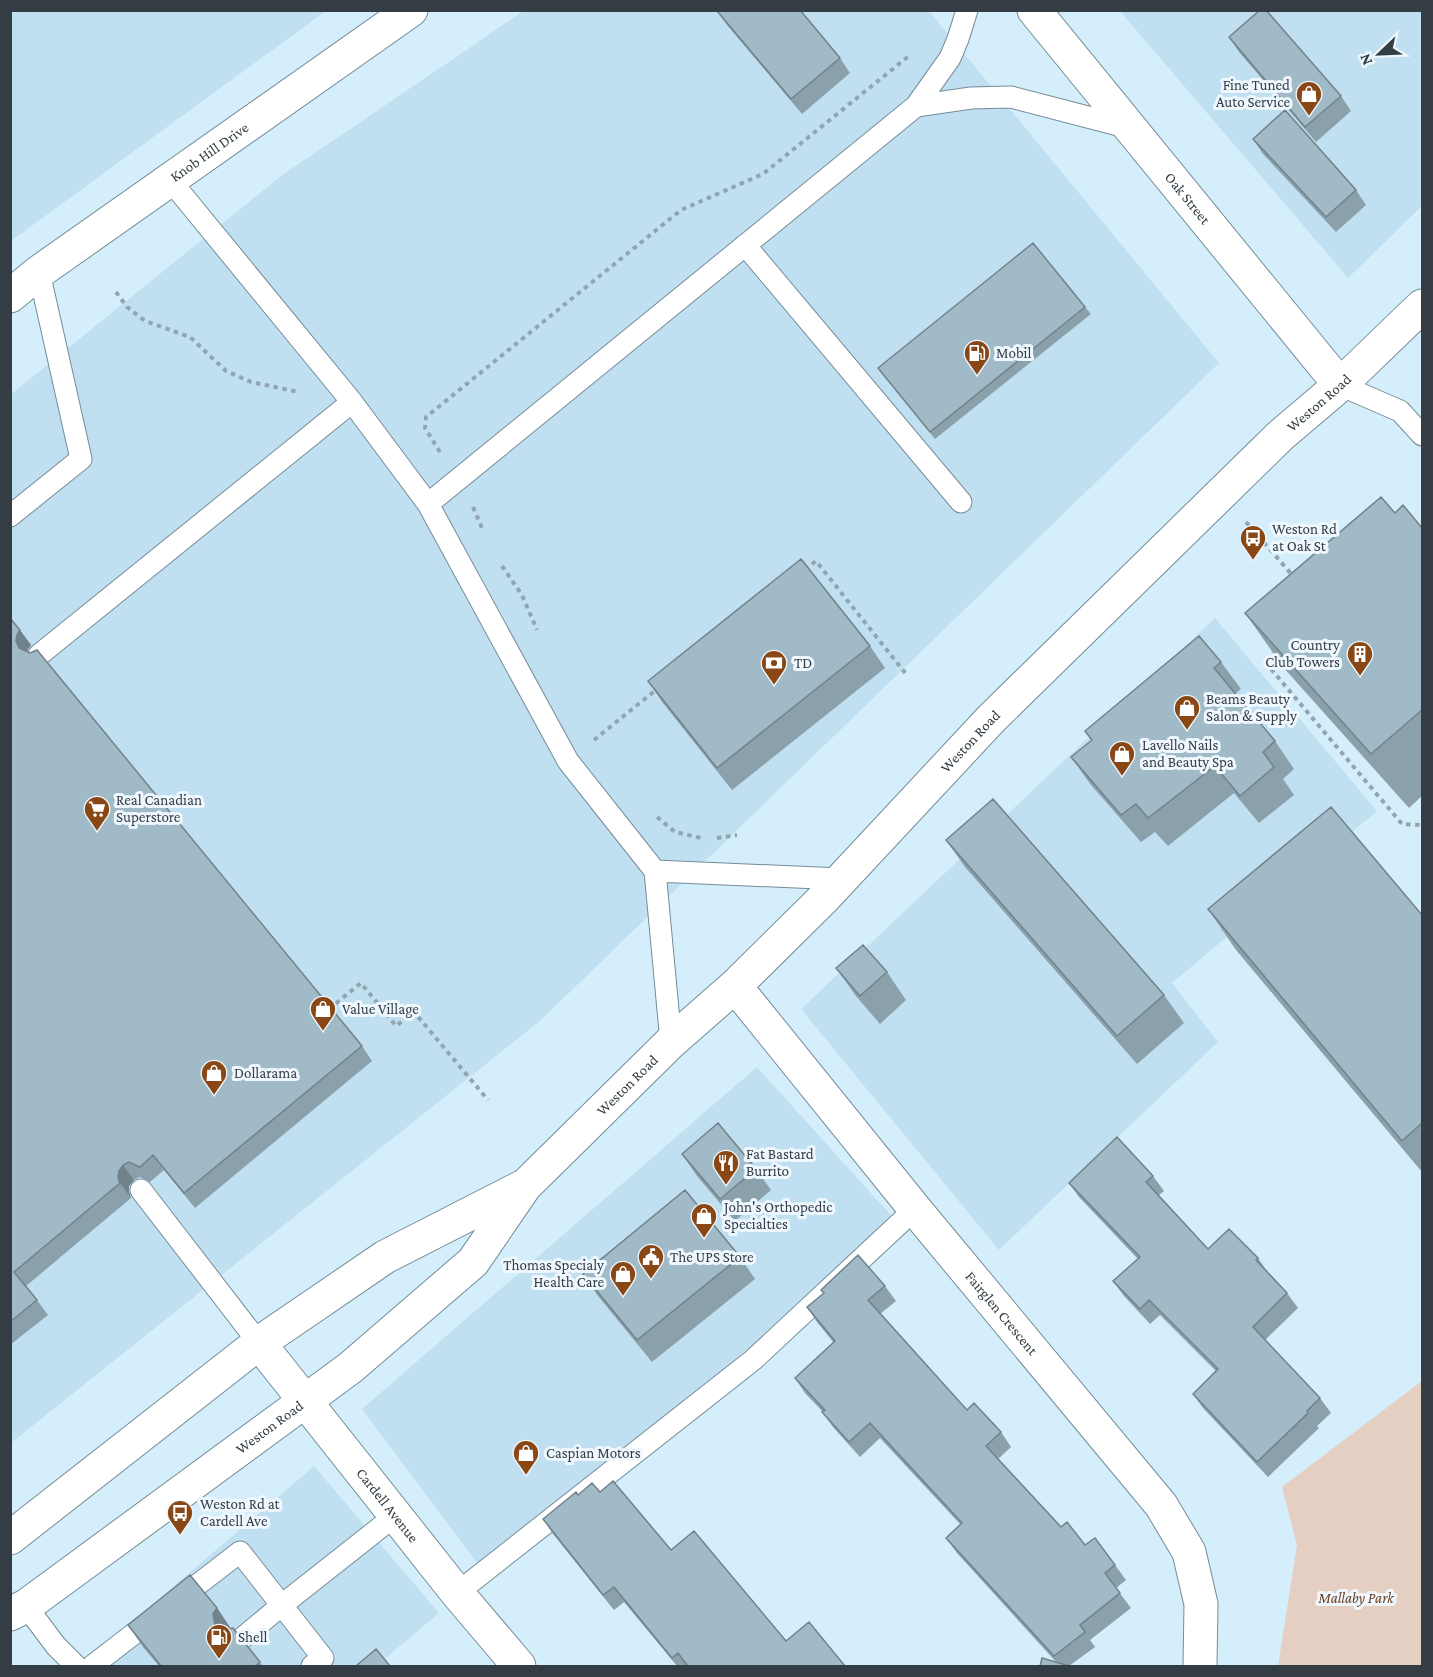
<svg xmlns="http://www.w3.org/2000/svg" width="1433" height="1677" viewBox="0 0 1433 1677" font-family="'Crimson Pro',serif">
<style>
.built{fill:#c0e0f2}
.green{fill:#e5cfc2}
.lines{fill:none;stroke-linecap:round;stroke-linejoin:round}
.service-casing{stroke:#758c98;stroke-width:23}
.minor-casing{stroke:#758c98;stroke-width:35}
.tertiary-casing{stroke:#758c98;stroke-width:35}
.secondary-casing{stroke:#758c98;stroke-width:35}
.path{stroke:#92a5af;stroke-width:4;stroke-dasharray:4.5 4.5;stroke-linecap:butt}
.service{stroke:#fff;stroke-width:21}
.minor{stroke:#fff;stroke-width:33}
.tertiary{stroke:#fff;stroke-width:33}
.secondary{stroke:#fff;stroke-width:33}
.wall{fill:#8aa0ab}
.shaded-wall{fill:#71828b}
.building{fill:#a1bac7;stroke:#71828b;stroke-width:1.5}
.labels{text-anchor:middle;dominant-baseline:central;stroke-width:6;stroke-linejoin:round;paint-order:stroke}
.poi-label{font-size:15px;fill:#333d43;stroke:#eef8fe;text-anchor:start}
.street-label{font-size:15px;fill:#333d43;stroke:#eef8fe}
.park-label{font-size:15px;font-style:italic;fill:#6f4020;stroke:#eef8fe}
</style>
<rect width="100%" height="100%" fill="#d4eefb"/>
<path class="built" d="M 11,10 L 326,10 L 326,11 L 11,241 Z
M 525,10 L 929,11 L 1219,363 L 541,1020 L 11,1443 L 10,395 L 281,176 Z
M 1120,11 L 1422,11 L 1422,206 L 1348,278 Z
M 1215,618 L 1377,811 L 1172,983 L 1218,1042 L 999,1250 L 801,1009 Z
M 757,1067 L 897,1222 L 484,1572 L 362,1409 Z
M 314,1466 L 439,1613 L 376,1666 L 81,1666 Z"/>
<path class="green" d="M 1422,1381 L 1422,1666 L 1278,1666 L 1297,1545 L 1282,1487 Z"/>
<g class="lines">
<g class="service-casing">
<path id="service" d="M 916,106 L 971,98 L 1011,97 L 1130,128
M 170,180 L 352,402 L 428,504 L 568,761 L 655,871 L 671,1042
M 745,245 L 961,502
M 1340,385 L 1400,411 L 1422,435
M 428,504 L 916,106 L 950,58 L 958,39 L 967,10
M 10,516 L 81,459 L 39,272
M 39,655 L 352,402
M 655,871 L 841,879
M 141,1190 L 259,1343
M 457,1593 L 753,1360 L 915,1209
M 26,1606 L 56,1646 L 76,1666
M 240,1640 L 282,1605 L 396,1515
M 92,1666 L 240,1552 L 323,1658 L 312,1666"/>
</g>
<g class="minor-casing">
<g id="minor">
<path id="s1" d="M 10,296 L 39,272 L 411,10"/>
<path id="s2" d="M 735,986 L 915,1209 L 1161,1505 L 1189,1552 L 1201,1604 L 1200,1666"/>
<path id="s3" d="M 259,1343 L 457,1593 L 519,1666"/>
</g>
</g>
<g class="tertiary-casing">
<g id="tertiary">
<path id="s4" d="M 1034,10 L 1340,385"/>
</g>
</g>
<g class="secondary-casing">
<g id="secondary">
<path d="M 10,1538 L 259,1343 L 306,1311 L 385,1257 L 522,1187"/>
<path id="s5" d="M 10,1614 L 26,1606 L 350,1368 L 473,1262 L 525,1186 L 671,1042 L 735,986 L 824,898 L 991,719 L 1280,436 L 1340,385 L 1422,306"/>
</g>
</g>
<path class="path" d="M 116,292 L 127,307 L 145,321 L 190,337 L 226,371 L 251,382 L 299,392
M 440,452 L 425,428 L 426,417 L 681,210 L 763,174 L 910,55
M 473,507 L 482,528
M 1246,522 L 1294,577
M 502,566 L 522,595 L 537,630
M 805,570 L 816,561 L 906,674
M 1271,669 L 1402,824 L 1422,825
M 594,740 L 657,689
M 657,817 L 675,832 L 701,838
M 717,838 L 737,835
M 329,1009 L 361,983 L 396,1026 L 414,1012 L 488,1100"/>
<use href="#service" class="service"/>
<use href="#minor" class="minor"/>
<use href="#tertiary" class="tertiary"/>
<use href="#secondary" class="secondary"/>
</g>
<path class="wall" d="M 717,11 L 840,58 L 850,73 L 802,114 L 727,25 Z
M 1229,37 L 1341,96 L 1351,111 L 1316,142 L 1239,52 Z
M 1253,139 L 1356,190 L 1366,205 L 1336,232 L 1263,154 Z
M 1085,307 L 1091,314 L 935,439 L 878,368 Z
M 1395,513 L 1422,528 L 1422,796 L 1409,808 L 1283,667 L 1245,613 Z
M 10,618 L 31,645 L 27,652 L 362,1046 L 372,1061 L 195,1208 L 164,1170 L 150,1182 L 140,1177 L 134,1180 L 129,1186 L 129,1192 L 131,1198 L 26,1286 L 37,1300 L 48,1315 L 10,1345 Z
M 870,646 L 885,668 L 732,790 L 663,703 L 648,681 Z
M 1221,662 L 1241,689 L 1235,694 L 1275,741 L 1294,769 L 1283,779 L 1294,795 L 1259,823 L 1234,793 L 1168,846 L 1155,832 L 1141,842 L 1091,785 L 1071,757 Z
M 946,840 L 1164,995 L 1184,1023 L 1137,1064 L 965,867 Z
M 1208,909 L 1422,915 L 1422,1172 L 1236,950 Z
M 836,968 L 887,972 L 906,1000 L 880,1024 L 856,996 Z
M 682,1154 L 756,1169 L 771,1190 L 735,1221 L 697,1176 Z
M 1153,1176 L 1164,1191 L 1159,1195 L 1208,1249 L 1258,1258 L 1268,1273 L 1287,1293 L 1298,1308 L 1265,1340 L 1320,1398 L 1331,1413 L 1317,1426 L 1319,1428 L 1268,1477 L 1203,1408 L 1193,1394 L 1216,1371 L 1160,1315 L 1150,1324 L 1124,1296 L 1113,1281 L 1138,1259 L 1079,1197 L 1069,1183 Z
M 740,1257 L 755,1279 L 652,1362 L 598,1296 L 583,1274 Z
M 885,1286 L 896,1301 L 880,1314 L 967,1410 L 1001,1432 L 1011,1447 L 998,1459 L 1061,1527 L 1085,1545 L 1115,1565 L 1126,1580 L 1116,1588 L 1131,1608 L 1090,1640 L 1095,1647 L 1069,1666 L 1057,1663 L 957,1553 L 946,1538 L 961,1525 L 880,1438 L 860,1457 L 833,1427 L 822,1412 L 823,1412 L 805,1393 L 795,1378 L 834,1343 L 817,1322 L 807,1307 Z
M 600,1492 L 786,1641 L 845,1666 L 677,1666 L 624,1602 L 614,1610 L 553,1534 L 543,1519 L 578,1495 Z
M 217,1608 L 231,1629 L 263,1666 L 159,1666 L 143,1647 L 128,1625 Z"/>
<path class="shaded-wall" d="M 20,630 L 31,645 L 27,650 L 26,656 L 19,648 L 16,641 L 17,635 Z
M 123,1165 L 134,1180 L 129,1186 L 129,1192 L 131,1198 L 120,1183 L 118,1177 L 119,1171 Z
M 217,1608 L 232,1630 L 230,1648 L 215,1626 L 213,1614 Z"/>
<path class="building" d="M 800,10 L 840,58 L 791,99 L 717,11 Z
M 1260,10 L 1266,10 L 1341,96 L 1305,127 L 1229,37 Z
M 1285,110 L 1356,190 L 1326,217 L 1253,139 Z
M 1033,243 L 1085,307 L 930,432 L 878,368 Z
M 1381,497 L 1395,513 L 1403,505 L 1422,528 L 1422,710 L 1371,754 L 1245,613 Z
M 801,559 L 870,646 L 717,768 L 648,681 Z
M 10,618 L 20,630 L 17,635 L 16,641 L 19,648 L 30,653 L 37,650 L 362,1046 L 184,1193 L 153,1155 L 140,1167 L 129,1162 L 123,1165 L 119,1171 L 118,1177 L 120,1183 L 14,1272 L 37,1300 L 10,1322 Z
M 1199,636 L 1221,662 L 1214,668 L 1275,741 L 1263,752 L 1274,767 L 1240,796 L 1215,766 L 1148,818 L 1136,804 L 1121,815 L 1071,757 L 1092,740 L 1085,731 Z
M 993,799 L 1164,995 L 1117,1036 L 946,840 Z
M 1331,807 L 1422,915 L 1422,1123 L 1402,1141 L 1208,909 Z
M 863,945 L 887,972 L 860,996 L 836,968 Z
M 718,1123 L 756,1169 L 720,1199 L 682,1154 Z
M 1117,1137 L 1153,1176 L 1146,1182 L 1208,1249 L 1229,1229 L 1258,1258 L 1256,1260 L 1287,1293 L 1253,1327 L 1320,1398 L 1307,1411 L 1308,1413 L 1257,1462 L 1193,1394 L 1218,1369 L 1149,1300 L 1140,1309 L 1113,1281 L 1140,1257 L 1069,1183 Z
M 685,1190 L 740,1257 L 637,1340 L 583,1274 Z
M 858,1255 L 885,1286 L 868,1300 L 967,1410 L 974,1403 L 1001,1432 L 986,1446 L 1061,1527 L 1067,1522 L 1085,1545 L 1095,1538 L 1115,1565 L 1105,1573 L 1120,1593 L 1080,1625 L 1085,1632 L 1054,1656 L 946,1538 L 962,1523 L 870,1423 L 849,1442 L 822,1412 L 825,1410 L 795,1378 L 835,1341 L 807,1307 L 824,1293 L 821,1290 Z
M 613,1481 L 671,1550 L 694,1531 L 786,1641 L 809,1622 L 845,1666 L 688,1666 L 678,1653 L 672,1658 L 614,1587 L 603,1595 L 543,1519 L 576,1492 L 578,1495 L 592,1483 L 600,1492 Z
M 190,1575 L 217,1608 L 213,1614 L 215,1626 L 221,1630 L 233,1628 L 260,1662 L 255,1666 L 161,1666 L 128,1625 Z
M 376,1649 L 390,1666 L 356,1666 Z
M 1042,1658 L 1069,1666 L 1040,1666 Z"/>
<defs>
<g id="shop-pin" transform="scale(1.35)"><path d="M0 17L-7.5 6A9.5 9.5 0 1 1 7.5 6Z" fill="#894715" stroke="#eef8fe"/><path d="M-5-2.5h2.3a2.7 3.5 0 0 1 5.4 0H5L5.5 6h-11ZM-1.5-2.5h3a1.5 2.3 0 0 0-3 0Z" fill="#fff"/></g>
<g id="fuel-pin" transform="scale(1.35)"><path d="M0 17L-7.5 6A9.5 9.5 0 1 1 7.5 6Z" fill="#894715" stroke="#eef8fe"/><path d="M-5.5-6h7V0h2V4h1.3V-2.5L3-4.5l.8-.8L6-3V5H2.5V1h-1V6h-7ZM-4.2-4.7v3.2H.2V-4.7Z" fill="#fff"/></g>
<g id="bus-pin" transform="scale(1.35)"><path d="M0 17L-7.5 6A9.5 9.5 0 1 1 7.5 6Z" fill="#894715" stroke="#eef8fe"/><path d="M-5-6H5V4H4V6H2V4H-2V6H-4V4H-5ZM-3.5-4V0h7V-4ZM-3.5 1.2v1.5H-2V1.2ZM2 1.2v1.5H3.5V1.2Z" fill="#fff"/></g>
<g id="building-pin" transform="scale(1.35)"><path d="M0 17L-7.5 6A9.5 9.5 0 1 1 7.5 6Z" fill="#894715" stroke="#eef8fe"/><path d="M-4-6H4V6H1V3H-1V6H-4ZM-2.5-4.3h1.7v1.8h-1.7ZM.8-4.3h1.7v1.8H.8ZM-2.5-1h1.7V.8h-1.7ZM.8-1h1.7V.8H.8Z" fill="#fff"/></g>
<g id="bank-pin" transform="scale(1.35)"><path d="M0 17L-7.5 6A9.5 9.5 0 1 1 7.5 6Z" fill="#894715" stroke="#eef8fe"/><path d="M-6-4H6V4H-6ZM0-2.3a2.3 2.3 0 1 0 0 4.6a2.3 2.3 0 1 0 0-4.6Z" fill="#fff"/></g>
<g id="supermarket-pin" transform="scale(1.35)"><path d="M0 17L-7.5 6A9.5 9.5 0 1 1 7.5 6Z" fill="#894715" stroke="#eef8fe"/><path d="M-6-5.5h2.5l.6 2H6L4.5 2H-2.5L-4.4-4H-6ZM-1.5 3.2a1.3 1.3 0 1 0 .1 0ZM3 3.2a1.3 1.3 0 1 0 .1 0Z" fill="#fff"/></g>
<g id="restaurant-pin" transform="scale(1.35)"><path d="M0 17L-7.5 6A9.5 9.5 0 1 1 7.5 6Z" fill="#894715" stroke="#eef8fe"/><path d="M-5-6h1v4h1v-4h1v4h1v-4h1v5L-1.5 .5V6h-2V.5L-5-1ZM5-6V6H3V1.5H1.5Q1.5-4 5-6Z" fill="#fff"/></g>
<g id="civic-pin" transform="scale(1.35)"><path d="M0 17L-7.5 6A9.5 9.5 0 1 1 7.5 6Z" fill="#894715" stroke="#eef8fe"/><path d="M-.6-6.5H3V-4.5H.6V-3L4-1V1h2V6H-6V1h2V-1L-.6-3ZM-1.2 2.5V6h2.4V2.5Z" fill="#fff"/></g>
</defs>
<g fill-rule="evenodd">
<use href="#shop-pin" x="1309" y="94"/>
<use href="#fuel-pin" x="977" y="353"/>
<use href="#bus-pin" x="1253" y="538"/>
<use href="#building-pin" x="1360" y="654"/>
<use href="#bank-pin" x="774" y="663"/>
<use href="#shop-pin" x="1187" y="708"/>
<use href="#shop-pin" x="1122" y="754"/>
<use href="#supermarket-pin" x="97" y="809"/>
<use href="#shop-pin" x="323" y="1009"/>
<use href="#shop-pin" x="214" y="1073"/>
<use href="#restaurant-pin" x="726" y="1163"/>
<use href="#shop-pin" x="704" y="1216"/>
<use href="#civic-pin" x="651" y="1257"/>
<use href="#shop-pin" x="623" y="1274"/>
<use href="#shop-pin" x="526" y="1453"/>
<use href="#bus-pin" x="180" y="1513"/>
<use href="#fuel-pin" x="219" y="1637"/>
</g>
<g class="labels">
<g class="poi-label">
<text x="1290" y="85" text-anchor="end">Fine Tuned<tspan x="1290" dy="17">Auto Service</tspan></text>
<text x="996" y="353">Mobil</text>
<text x="1272" y="529">Weston Rd<tspan x="1272" dy="17">at Oak St</tspan></text>
<text x="1340" y="645" text-anchor="end">Country<tspan x="1340" dy="17">Club Towers</tspan></text>
<text x="794" y="663">TD</text>
<text x="1206" y="699">Beams Beauty<tspan x="1206" dy="17">Salon &amp; Supply</tspan></text>
<text x="1142" y="745">Lavello Nails<tspan x="1142" dy="17">and Beauty Spa</tspan></text>
<text x="116" y="800">Real Canadian<tspan x="116" dy="17">Superstore</tspan></text>
<text x="342" y="1009">Value Village</text>
<text x="234" y="1073">Dollarama</text>
<text x="746" y="1154">Fat Bastard<tspan x="746" dy="17">Burrito</tspan></text>
<text x="724" y="1207">John's Orthopedic<tspan x="724" dy="17">Specialties</tspan></text>
<text x="670" y="1257">The UPS Store</text>
<text x="604" y="1265" text-anchor="end">Thomas Specialy<tspan x="604" dy="17">Health Care</tspan></text>
<text x="546" y="1453">Caspian Motors</text>
<text x="200" y="1504">Weston Rd at<tspan x="200" dy="17">Cardell Ave</tspan></text>
<text x="238" y="1637">Shell</text>
</g>
<g class="street-label">
<text stroke="none"><textPath href="#s1" startOffset="246">Knob Hill Drive</textPath></text>
<text stroke="none"><textPath href="#s4" startOffset="243">Oak Street</textPath></text>
<text stroke="none"><textPath href="#s5" startOffset="1790">Weston Road</textPath></text>
<text stroke="none"><textPath href="#s5" startOffset="1304">Weston Road</textPath></text>
<text stroke="none"><textPath href="#s5" startOffset="818">Weston Road</textPath></text>
<text stroke="none"><textPath href="#s2" startOffset="422">Fairglen Crescent</textPath></text>
<text stroke="none"><textPath href="#s5" startOffset="320">Weston Road</textPath></text>
<text stroke="none"><textPath href="#s3" startOffset="207">Cardell Avenue</textPath></text>
</g>
<g class="park-label">
<text x="1356" y="1598">Mallaby Park</text>
</g>
</g>
<rect width="1433" height="1677" fill="none" stroke="#333d43" stroke-width="24"/>
<g transform="translate(1379 54) rotate(247)" stroke="#eef8fe" stroke-width="4.5" paint-order="stroke">
<path d="M0-4.5L10 22L0 15L-10 22Z" fill="#333d43"/>
<text y="-9" font-size="16" font-weight="bold" text-anchor="middle" fill="#333d43">N</text>
</g>
</svg>
